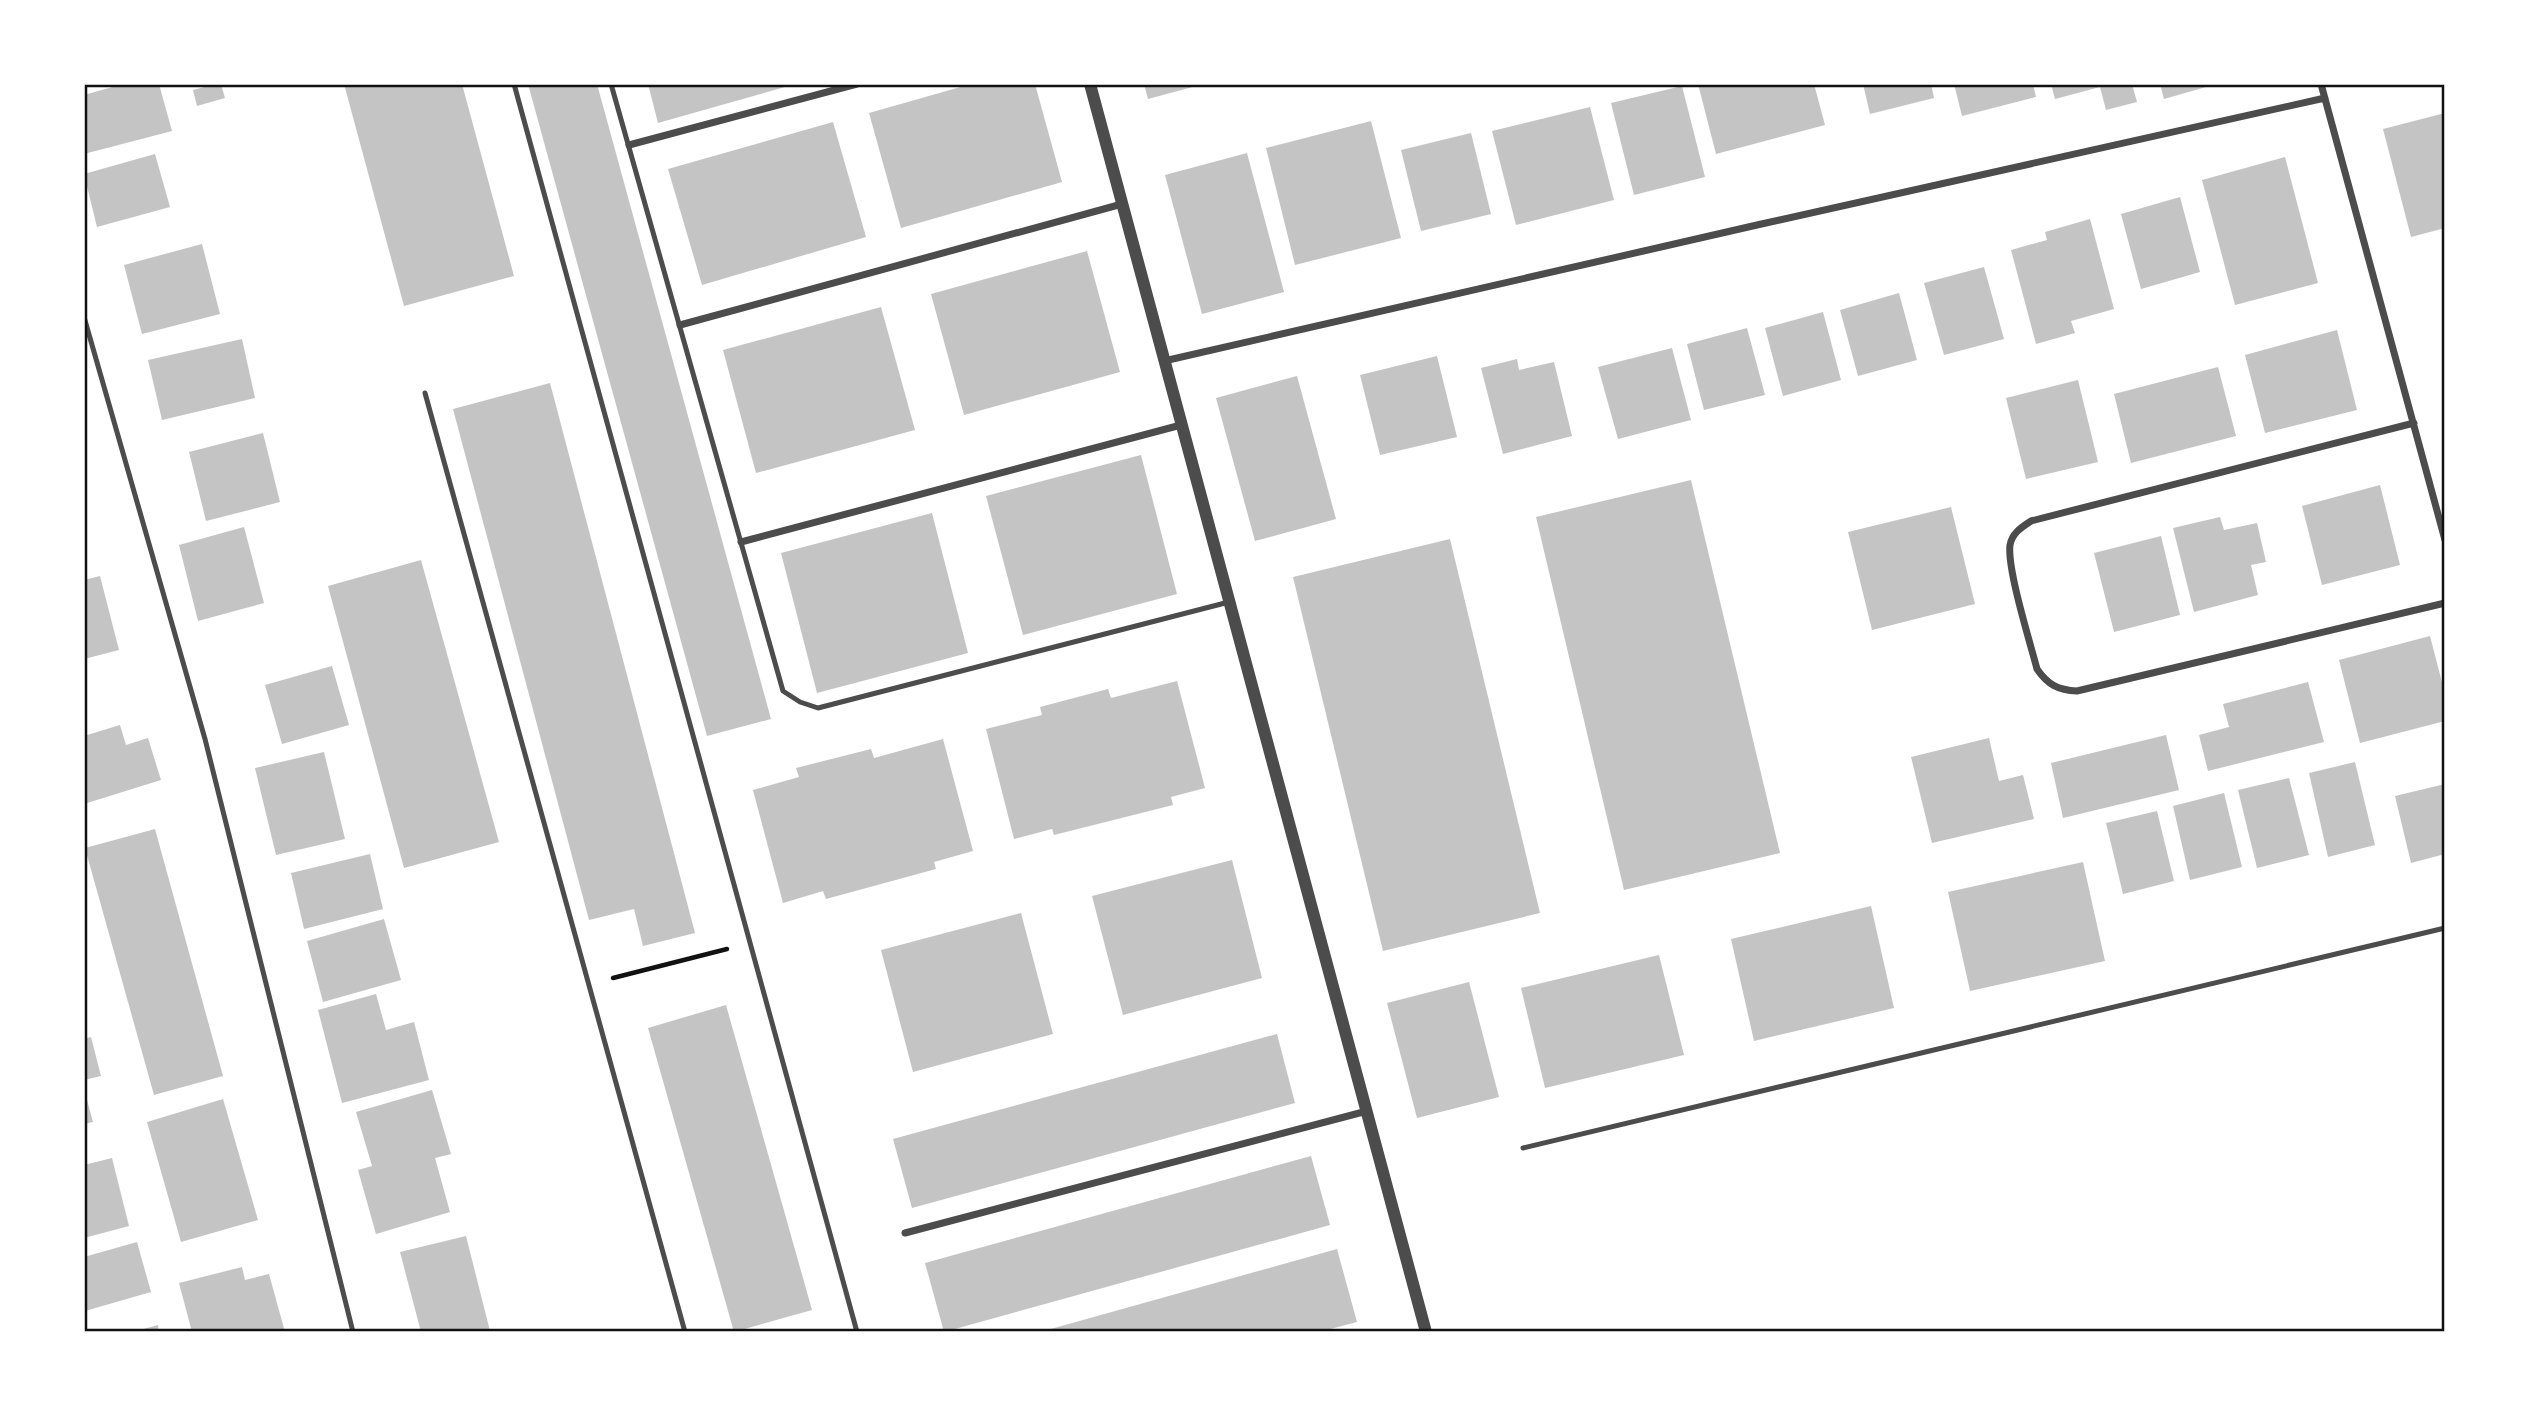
<svg xmlns="http://www.w3.org/2000/svg" width="2529" height="1416" viewBox="0 0 2529 1416" font-family="Rubik,sans-serif">
<style>
.building{fill:#c4c4c4}
.lines{fill:none;stroke-linecap:round;stroke-linejoin:round}
.path{stroke:#111;stroke-width:4.5}
.service{stroke:#4c4c4c;stroke-width:5}
.minor{stroke:#4c4c4c;stroke-width:7}
.tertiary{stroke:#4c4c4c;stroke-width:12}
.neatline{fill:none;stroke:#111;stroke-width:2.5}
</style>
<rect width="100%" height="100%" fill="#fff"/>
<path class="building" d="M 123,84 L 159,84 L 172,131 L 84,154 L 84,95 Z
M 216,84 L 221,84 L 225,98 L 197,106 L 193,90 Z
M 344,84 L 462,84 L 514,276 L 404,306 Z
M 528,84 L 597,84 L 771,719 L 707,736 Z
M 648,84 L 792,84 L 792,85 L 658,123 Z
M 971,84 L 1035,84 L 1062,182 L 901,228 L 869,113 Z
M 1144,84 L 1200,84 L 1200,85 L 1148,99 Z
M 1698,84 L 1814,84 L 1825,125 L 1716,154 Z
M 1863,84 L 1931,84 L 1934,98 L 1870,114 Z
M 1954,84 L 2033,84 L 2036,97 L 1962,116 Z
M 2051,84 L 2132,84 L 2137,102 L 2106,110 L 2100,87 L 2055,99 Z
M 2160,84 L 2213,84 L 2213,85 L 2164,99 Z
M 1682,86 L 1705,177 L 1634,195 L 1611,103 Z
M 1590,107 L 1614,200 L 1516,225 L 1492,131 Z
M 2445,113 L 2445,228 L 2411,237 L 2383,129 Z
M 1371,121 L 1401,238 L 1295,265 L 1266,148 Z
M 833,122 L 866,237 L 702,285 L 668,169 Z
M 1471,133 L 1491,214 L 1421,231 L 1401,150 Z
M 1247,153 L 1284,292 L 1202,314 L 1165,175 Z
M 155,154 L 170,207 L 97,227 L 84,174 Z
M 2285,157 L 2318,283 L 2235,305 L 2202,180 Z
M 2180,197 L 2200,272 L 2141,289 L 2121,214 Z
M 2090,219 L 2114,309 L 2071,321 L 2075,333 L 2036,344 L 2011,250 L 2047,240 L 2045,232 Z
M 202,244 L 220,314 L 142,334 L 124,265 Z
M 1087,251 L 1120,372 L 964,415 L 931,294 Z
M 1984,267 L 2004,339 L 1944,355 L 1924,283 Z
M 1899,293 L 1917,360 L 1858,376 L 1840,310 Z
M 881,307 L 915,430 L 756,473 L 723,350 Z
M 1823,312 L 1841,380 L 1783,396 L 1765,328 Z
M 1747,328 L 1765,395 L 1704,410 L 1687,344 Z
M 2337,330 L 2357,410 L 2265,433 L 2245,355 Z
M 242,339 L 255,398 L 162,420 L 148,360 Z
M 1672,348 L 1691,420 L 1618,439 L 1598,367 Z
M 1437,356 L 1457,437 L 1380,455 L 1360,375 Z
M 1517,359 L 1519,370 L 1554,362 L 1572,436 L 1503,454 L 1481,368 Z
M 2218,367 L 2236,436 L 2131,463 L 2114,394 Z
M 1297,376 L 1336,519 L 1255,541 L 1216,398 Z
M 2078,380 L 2098,462 L 2026,479 L 2006,398 Z
M 550,383 L 695,933 L 643,946 L 634,909 L 589,920 L 453,409 Z
M 263,433 L 280,502 L 206,521 L 189,452 Z
M 1141,455 L 1177,594 L 1023,635 L 986,496 Z
M 1691,480 L 1780,853 L 1624,890 L 1536,517 Z
M 2380,485 L 2400,565 L 2322,585 L 2302,506 Z
M 1951,507 L 1975,604 L 1872,630 L 1848,532 Z
M 932,513 L 968,653 L 817,693 L 781,553 Z
M 2220,517 L 2224,530 L 2257,523 L 2266,562 L 2251,565 L 2258,595 L 2194,612 L 2173,528 Z
M 244,527 L 264,603 L 198,621 L 179,545 Z
M 2161,536 L 2180,615 L 2114,632 L 2094,553 Z
M 1450,539 L 1540,913 L 1383,951 L 1293,577 Z
M 421,560 L 499,842 L 404,868 L 328,586 Z
M 100,576 L 119,650 L 84,659 L 84,580 Z
M 2430,636 L 2445,694 L 2445,721 L 2360,743 L 2339,660 Z
M 332,666 L 349,725 L 282,744 L 265,685 Z
M 1177,681 L 1205,788 L 1171,797 L 1173,805 L 1054,835 L 1052,829 L 1014,839 L 986,729 L 1042,715 L 1040,707 L 1108,689 L 1111,698 Z
M 2308,682 L 2324,742 L 2208,771 L 2199,735 L 2229,727 L 2223,704 Z
M 120,725 L 126,745 L 148,738 L 161,780 L 84,804 L 84,736 Z
M 2166,735 L 2179,790 L 2063,818 L 2051,763 Z
M 1989,738 L 1999,781 L 2023,775 L 2034,819 L 1932,843 L 1911,757 Z
M 943,739 L 973,851 L 934,862 L 936,869 L 826,899 L 823,891 L 783,903 L 753,790 L 799,777 L 796,768 L 871,749 L 874,758 Z
M 324,752 L 345,839 L 276,855 L 255,768 Z
M 2355,762 L 2375,845 L 2328,857 L 2309,773 Z
M 2289,778 L 2309,855 L 2257,868 L 2238,790 Z
M 2445,784 L 2445,854 L 2411,863 L 2395,796 Z
M 2224,793 L 2242,867 L 2190,880 L 2173,806 Z
M 2157,811 L 2174,881 L 2123,894 L 2106,823 Z
M 155,829 L 223,1076 L 154,1095 L 85,848 Z
M 370,854 L 383,909 L 304,929 L 291,873 Z
M 1232,860 L 1262,978 L 1123,1015 L 1092,896 Z
M 2083,862 L 2105,961 L 1970,991 L 1948,892 Z
M 1871,906 L 1894,1008 L 1754,1041 L 1731,939 Z
M 1021,913 L 1053,1034 L 913,1072 L 881,950 Z
M 384,919 L 401,980 L 323,1002 L 307,941 Z
M 1659,955 L 1684,1055 L 1545,1088 L 1521,988 Z
M 1469,982 L 1499,1097 L 1417,1118 L 1387,1003 Z
M 376,994 L 386,1030 L 414,1022 L 429,1080 L 342,1103 L 318,1010 Z
M 726,1005 L 812,1310 L 734,1332 L 648,1028 Z
M 1277,1034 L 1295,1103 L 912,1208 L 893,1139 Z
M 91,1037 L 101,1076 L 84,1080 L 84,1039 Z
M 84,1089 L 93,1122 L 84,1124 Z
M 432,1090 L 451,1154 L 435,1158 L 450,1212 L 376,1234 L 358,1170 L 372,1166 L 356,1112 Z
M 223,1099 L 258,1220 L 181,1242 L 147,1122 Z
M 1311,1156 L 1330,1225 L 944,1332 L 925,1263 Z
M 112,1158 L 129,1226 L 84,1238 L 84,1165 Z
M 466,1236 L 490,1331 L 421,1332 L 400,1252 Z
M 137,1242 L 151,1292 L 85,1311 L 84,1257 Z
M 1337,1249 L 1357,1322 L 1319,1332 L 1040,1332 Z
M 242,1267 L 245,1280 L 269,1274 L 285,1332 L 192,1332 L 179,1283 Z
M 158,1325 L 159,1332 L 136,1332 L 136,1331 Z"/>
<g class="lines">
<path class="path" d="M 613,978 L 727,949"/>
<path class="service" d="M 514,84 L 857,1332
M 611,84 L 783,691 L 800,702 L 818,708 L 1229,602
M 84,317 L 205,739 L 353,1332
M 425,393 L 685,1332
M 1523,1148 L 2445,928"/>
<path class="minor" d="M 2321,84 L 2445,540
M 629,145 L 857,84
M 680,325 L 1122,204
M 1164,361 L 1757,225 L 2325,98
M 2414,423 L 2031,521 C 2022,527 2012,533 2010,545 C 2007,569 2030,642 2037,669 C 2048,685 2058,690 2077,691 L 2445,603
M 741,542 L 1181,425
M 905,1233 L 1367,1111"/>
<path class="tertiary" d="M 1090,84 L 1426,1332"/>
</g>
<rect width="2529" height="1416" fill="none" stroke="#ffffff" stroke-width="172"/>
<rect x="86" y="86" width="2357" height="1244" class="neatline"/>
</svg>
